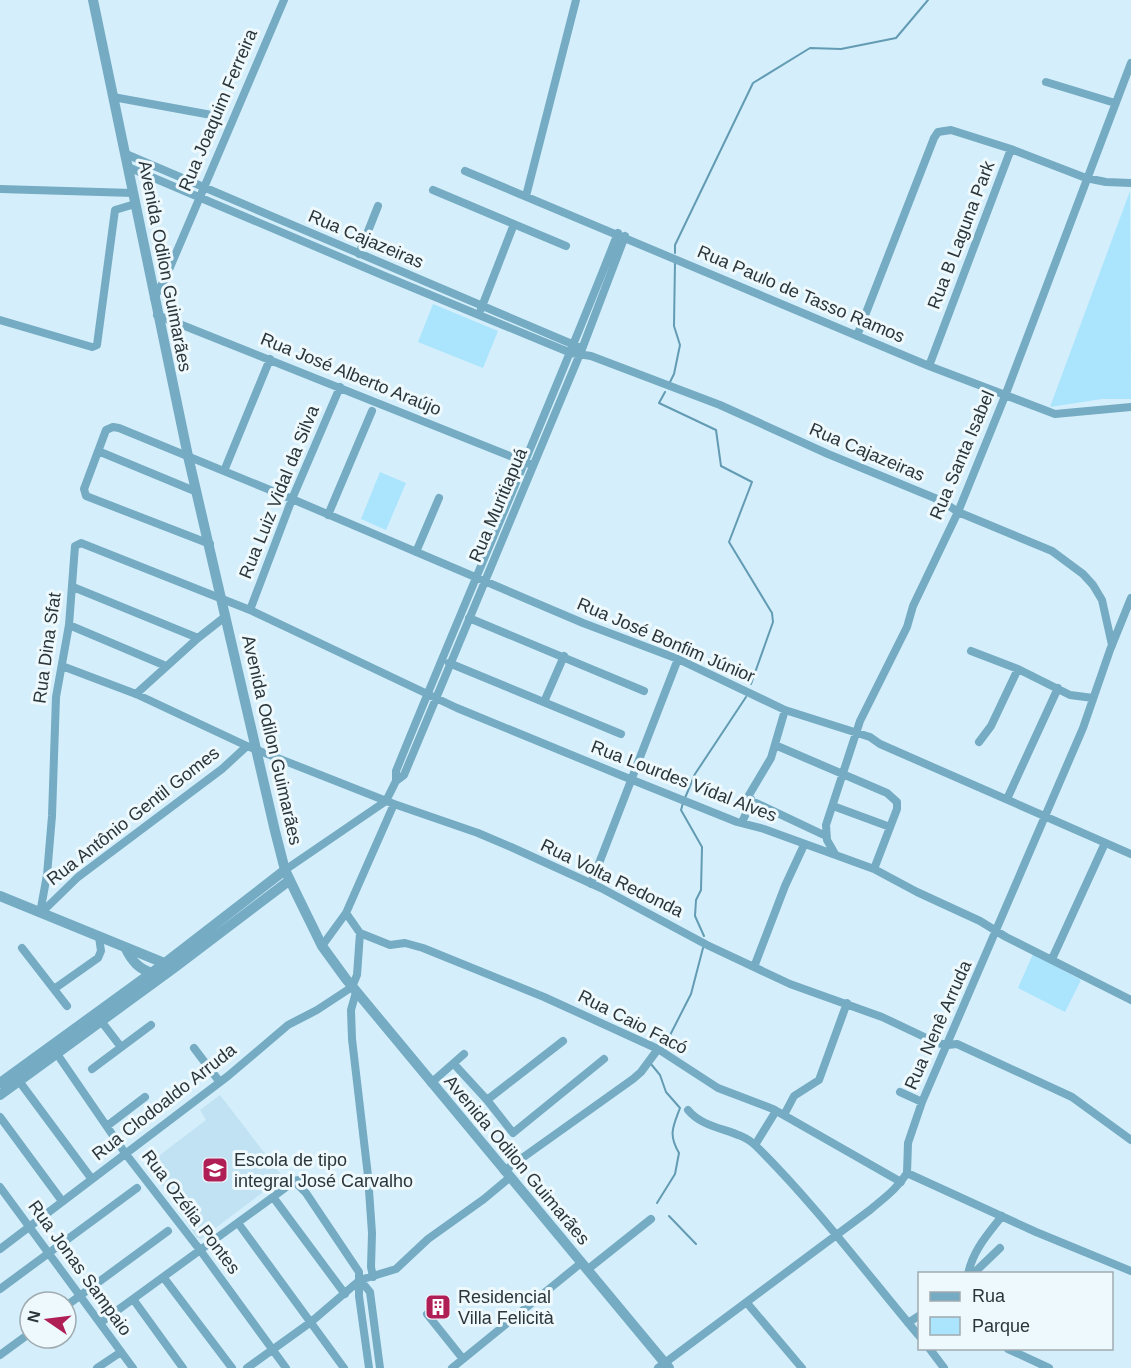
<svg xmlns="http://www.w3.org/2000/svg" width="1131" height="1368" viewBox="0 0 1131 1368" font-family="Arial,sans-serif">
<style>
.built{fill:#c0e2f2}
.green{fill:#abe4fd}
.lines{fill:none;stroke-linecap:round;stroke-linejoin:round}
.stream{stroke:#629bb3;stroke-width:2}
.minor{stroke:#75abc3;stroke-width:8}
.tertiary{stroke:#75abc3;stroke-width:10}
.labels{text-anchor:middle;dominant-baseline:central;stroke-width:6;stroke-linejoin:round;paint-order:stroke}
.street-label{font-size:18px;fill:#2b353a;stroke:#eef9fe}
.poi-label{font-size:18px;fill:#2b353a;stroke:#eef9fe;text-anchor:start}
</style>
<rect width="100%" height="100%" fill="#d4effb"/>
<path class="built" d="M 220,1095 L 283,1177 L 201,1239 L 197,1238 L 148,1164 L 206,1120 L 200,1110 Z"/>
<path class="green" d="M 1130,191 L 1131,399 L 1102,399 L 1050,407 Z
M 433,304 L 498,331 L 483,368 L 418,342 Z
M 380,472 L 406,483 L 386,530 L 361,519 Z
M 1033,954 L 1081,980 L 1065,1012 L 1018,988 Z"/>
<g class="lines">
<path class="stream" d="M 675,253 L 675,245 L 753,83 L 810,48 L 841,49 L 896,38 L 928,0
M 670,382 L 674,374 L 680,345 L 674,326 L 675,261
M 665,392 L 659,403 L 716,430 L 721,466 L 752,482 L 729,542 L 772,613 L 773,622 L 751,684
M 685,798 L 695,774 L 746,697
M 683,803 L 681,810 L 702,847 L 701,890 L 696,900 L 695,916 L 704,936
M 665,1045 L 691,994 L 703,948
M 651,1064 L 660,1075 L 666,1092 L 680,1108 C 673,1127 668,1134 679,1153 L 675,1174 L 657,1203
M 669,1216 L 696,1244"/>
<path class="minor" d="M 1046,82 L 1115,103
M 113,97 L 217,116
M 126,154 L 579,347
M 128,167 L 387,277 L 571,353 L 591,356 L 720,405 L 828,454 L 942,501 L 958,512 L 1052,551 L 1083,574 L 1093,585 L 1102,600 L 1112,645
M 465,171 L 929,366 L 1055,414 L 1131,407
M 0,189 L 133,193
M 433,190 L 566,246
M 526,196 L 576,0
M 359,254 L 378,206
M 154,298 L 165,279 L 284,0
M 481,309 L 514,224
M 157,315 L 530,464
M 0,320 L 92,347 L 97,345 L 115,210 L 135,204
M 857,336 L 934,138 L 938,132 L 951,130 L 1011,149 L 1086,178 L 1106,182 L 1131,183
M 929,366 L 1011,149
M 98,451 L 197,492
M 224,471 L 270,359
M 328,515 L 372,411
M 210,544 L 86,496 L 84,489 L 106,430 L 113,427 L 119,428 L 292,499 L 583,623 L 678,659 L 785,710 L 870,737 L 880,744 L 1131,854
M 416,552 L 439,498
M 73,587 L 198,638
M 250,610 L 292,499 L 340,387
M 469,618 L 644,691
M 69,625 L 166,666
M 971,651 L 1018,669 L 1070,695 L 1093,698
M 449,663 L 621,734
M 62,666 L 136,694 L 247,746 L 394,804 L 478,833 L 511,847 L 601,888 L 707,945 L 790,984 L 882,1017 L 937,1043 L 948,1045 L 957,1044 L 1072,1097 L 1131,1140
M 136,694 L 198,638 L 226,616
M 544,702 L 564,656
M 979,742 L 991,726 L 1018,669
M 775,745 L 887,793 L 897,802 L 897,809 L 874,869
M 396,781 L 404,775 L 582,349 L 625,236
M 1007,799 L 1058,688
M 752,801 L 826,836
M 833,806 L 890,827
M 742,822 L 752,801 L 749,795 L 771,758 L 785,710
M 835,854 L 827,840 L 826,825 L 860,721 L 907,627 L 913,606 L 958,512 L 1005,396 L 1131,63
M 285,870 L 386,801 L 396,781 L 396,771 C 469,591 547,414 618,233
M 591,884 L 678,659
M 40,913 L 47,875 L 52,816 L 56,697 L 69,625 L 75,546 L 81,543 L 250,610 L 457,708 L 630,779 L 737,822 L 764,829 L 874,869 L 917,892 L 980,921 L 1006,937 L 1131,1000
M 41,913 L 78,877 L 222,769 L 247,746
M 346,913 L 360,933 L 390,945 L 405,943 L 423,948 L 544,997 L 658,1049 L 718,1088 L 773,1109 L 901,1182
M 322,946 L 346,913 L 394,804
M 22,948 L 67,1006
M 1052,959 L 1105,843
M 754,967 L 785,886 L 804,845
M 54,989 L 98,958 L 101,951 L 99,937
M 356,992 L 351,1010 L 352,1039 L 368,1176 L 372,1233 L 371,1267 L 373,1277
M 101,1021 L 121,1047
M 194,1048 L 219,1081
M 55,1051 L 125,1153 L 200,1250 L 286,1368
M 454,1064 L 487,1100 L 513,1133 L 604,1059
M 92,1069 L 151,1025
M 19,1081 L 91,1178
M 431,1083 L 464,1054
M 900,1092 L 922,1102
M 487,1100 L 563,1041
M 688,1110 C 705,1131 738,1128 756,1146 C 814,1203 867,1274 920,1337
M 784,1115 L 794,1096 L 819,1080 L 847,1003
M 0,1117 L 62,1201
M 107,1126 L 145,1097
M 755,1145 L 776,1111
M 504,1171 L 633,1079 L 641,1072 L 658,1049
M 907,1173 L 1036,1232 L 1131,1271
M 294,1181 L 306,1193 L 359,1272 L 359,1296 L 369,1368
M 0,1187 L 133,1368
M 273,1197 L 345,1294
M 238,1223 L 344,1368
M 0,1249 L 228,1076 L 288,1025 L 317,1010 L 352,987 L 357,975 L 360,933
M 587,1270 L 651,1219
M 968,1274 C 973,1250 988,1234 1002,1216
M 973,1274 L 1000,1248
M 164,1278 L 232,1368
M 360,1280 L 370,1292 L 380,1368
M 0,1289 L 137,1188
M 133,1299 L 183,1368
M 747,1303 L 802,1368
M 66,1306 L 168,1231
M 427,1314 L 463,1359
M 100,1323 L 273,1197 L 294,1181 L 304,1179
M 908,1323 L 920,1315
M 929,1348 L 944,1368
M 1008,1349 L 1049,1368
M 0,1355 L 30,1333
M 97,1368 L 121,1352
M 247,1368 L 311,1322 L 360,1280 L 396,1269 L 428,1239 L 484,1199 L 509,1178
M 452,1368 L 581,1263
M 658,1368 L 870,1210 C 884,1198 897,1189 907,1173 L 908,1143 L 922,1102 L 1083,728 L 1110,650 L 1131,598"/>
<path class="tertiary" d="M 93,0 L 188,456 L 275,831 L 285,870 L 297,895 L 322,946 L 346,979 L 669,1368
M 0,896 L 169,965
M 125,947 C 132,962 139,969 154,974
M 0,1083 L 165,963 L 285,870
M 0,1095 L 174,968 L 290,880"/>
</g>
<defs>
<g id="school-square" transform="scale(1.35)"><rect x="-9" y="-9" width="18" height="18" rx="4" fill="#af1f56" stroke="#eef9fe"/><path d="M0-5L7-2L0 1L-7-2ZM-4 1L0 2.5L4 1V4Q0 6-4 4Z" fill="#fff"/></g>
<g id="building-square" transform="scale(1.35)"><rect x="-9" y="-9" width="18" height="18" rx="4" fill="#af1f56" stroke="#eef9fe"/><path d="M-4-6H4V6H1V3H-1V6H-4ZM-2.5-4.3h1.7v1.8h-1.7ZM.8-4.3h1.7v1.8H.8ZM-2.5-1h1.7V.8h-1.7ZM.8-1h1.7V.8H.8Z" fill="#fff"/></g>
</defs>
<g fill-rule="evenodd">
<use href="#school-square" x="215" y="1170"/>
<use href="#building-square" x="438" y="1307"/>
</g>
<g class="labels">
<g class="street-label">
<text transform="translate(218 110) rotate(-67)">Rua Joaquim Ferreira</text>
<text transform="translate(961 235) rotate(-69)">Rua B Laguna Park</text>
<text transform="translate(366 239) rotate(23)">Rua Cajazeiras</text>
<text transform="translate(165 266) rotate(79)">Avenida Odilon Guimarães</text>
<text transform="translate(801 294) rotate(23)">Rua Paulo de Tasso Ramos</text>
<text transform="translate(351 374) rotate(22)">Rua José Alberto Araújo</text>
<text transform="translate(867 452) rotate(23)">Rua Cajazeiras</text>
<text transform="translate(962 455) rotate(-67)">Rua Santa Isabel</text>
<text transform="translate(279 492) rotate(-68)">Rua Luiz Vidal da Silva</text>
<text transform="translate(498 505) rotate(-67)">Rua Muritiapuá</text>
<text transform="translate(666 640) rotate(23)">Rua José Bonfim Júnior</text>
<text transform="translate(47 648) rotate(-82)">Rua Dina Sfat</text>
<text transform="translate(272 740) rotate(77)">Avenida Odilon Guimarães</text>
<text transform="translate(684 781) rotate(21)">Rua Lourdes Vídal Alves</text>
<text transform="translate(133 816) rotate(-38)">Rua Antônio Gentil Gomes</text>
<text transform="translate(612 878) rotate(26)">Rua Volta Redonda</text>
<text transform="translate(633 1022) rotate(27)">Rua Caio Facó</text>
<text transform="translate(938 1025) rotate(-66)">Rua Nenê Arruda</text>
<text transform="translate(164 1102) rotate(-38)">Rua Clodoaldo Arruda</text>
<text transform="translate(517 1160) rotate(50)">Avenida Odilon Guimarães</text>
<text transform="translate(191 1212) rotate(53)">Rua Ozélia Pontes</text>
<text transform="translate(80 1268) rotate(54)">Rua Jonas Sampaio</text>
</g>
<g class="poi-label">
<text x="234" y="1160">Escola de tipo<tspan x="234" dy="21">integral José Carvalho</tspan></text>
<text x="458" y="1297">Residencial<tspan x="458" dy="21">Villa Felicità</tspan></text>
</g>
</g>
<rect x="918" y="1272" width="195" height="78" fill="#eef9fe" stroke="#a0abb0" stroke-width="1.5"/>
<rect x="930" y="1292" width="30" height="9" fill="#75abc3" stroke="#a0abb0" stroke-width="1.5"/>
<text x="972" y="1302" font-size="18" fill="#2b353a">Rua</text>
<rect x="930" y="1317" width="30" height="18" fill="#abe4fd" stroke="#a0abb0" stroke-width="1.5"/>
<text x="972" y="1332" font-size="18" fill="#2b353a">Parque</text>
<g transform="translate(48 1320) rotate(284)"><circle r="28" fill="#eef9fe" stroke="#a0abb0" stroke-width="1.5"/>
<path d="M0-4.5L10 22L0 15L-10 22Z" fill="#af1f56"/>
<text y="-9" font-size="16" font-weight="bold" text-anchor="middle" fill="#2b353a">N</text>
</g>
</svg>
